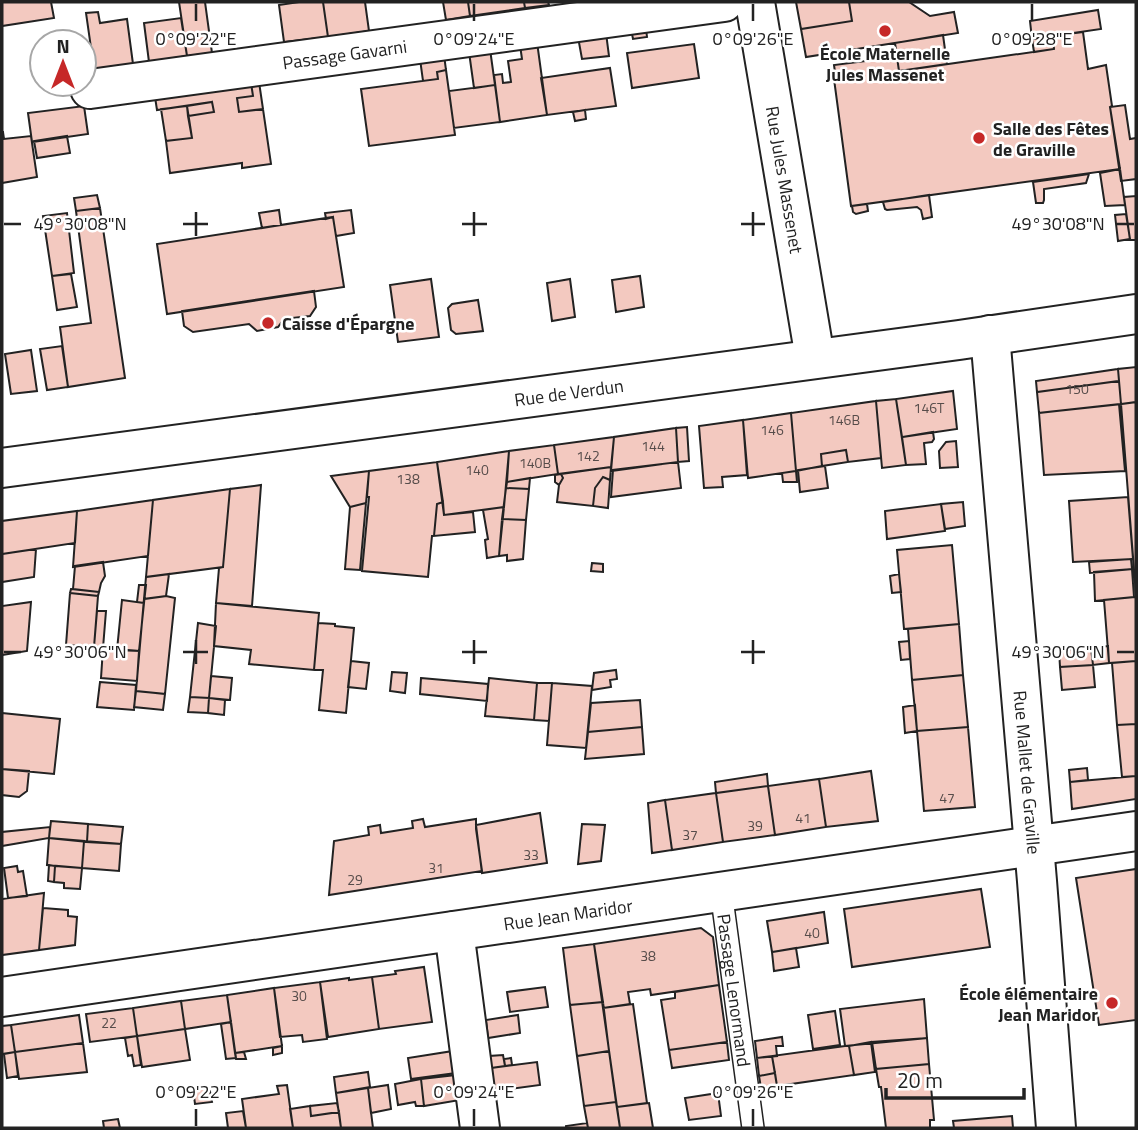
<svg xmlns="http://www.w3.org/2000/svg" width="1138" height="1130" viewBox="0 0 1138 1130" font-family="'Titillium Web',sans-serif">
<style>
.building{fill:#f3c9c0;stroke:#222;stroke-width:2}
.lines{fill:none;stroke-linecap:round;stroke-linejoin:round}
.lane-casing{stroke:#222;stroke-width:24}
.street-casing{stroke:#222;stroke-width:42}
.secondary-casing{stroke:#222;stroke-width:42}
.lane{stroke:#fff;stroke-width:21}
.street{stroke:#fff;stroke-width:38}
.secondary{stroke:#fff;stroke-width:38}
.ticks{fill:none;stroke:#222;stroke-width:2.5}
.poi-dot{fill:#c62828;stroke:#fff;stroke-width:2.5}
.labels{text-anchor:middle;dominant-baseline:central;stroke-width:5;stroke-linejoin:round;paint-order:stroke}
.number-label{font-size:14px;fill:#564c4a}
.poi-label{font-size:18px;font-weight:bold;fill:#222;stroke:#fff;text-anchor:start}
.street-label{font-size:18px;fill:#222;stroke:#fff}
.ticks-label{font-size:18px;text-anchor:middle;fill:#222;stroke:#fff;stroke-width:5;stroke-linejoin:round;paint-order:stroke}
</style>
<rect width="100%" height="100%" fill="#fff"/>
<path class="building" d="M 2,2 L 51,2 L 54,18 L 2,26 Z
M 179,2 L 205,2 L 212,53 L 187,56 Z
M 299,2 L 323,2 L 328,37 L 284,42 L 279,5 Z
M 323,2 L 365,2 L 369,31 L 328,37 Z
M 443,2 L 468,2 L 470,16 L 446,20 Z
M 468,2 L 524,2 L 525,8 L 470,16 Z
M 524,2 L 548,2 L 549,5 L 525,8 Z
M 796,2 L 849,2 L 852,21 L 801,29 Z
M 849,2 L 909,2 L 930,16 L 954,12 L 958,33 L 806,57 L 801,29 L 852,21 Z
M 1098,10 L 1101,29 L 1032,39 L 1030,21 Z
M 98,12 L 100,23 L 127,19 L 133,64 L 94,69 L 86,13 Z
M 181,18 L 187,56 L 149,62 L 144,23 Z
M 631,29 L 646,29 L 647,37 L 633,39 Z
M 1083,32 L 1088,69 L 1106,65 L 1112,106 L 1110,107 L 1120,169 L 851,206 L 834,79 L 836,79 L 834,65 L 897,57 L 899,71 L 1054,49 L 1053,36 Z
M 606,33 L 609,56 L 582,59 L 578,37 Z
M 943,35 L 947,64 L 899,71 L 895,43 Z
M 1053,36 L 1054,49 L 1034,52 L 1032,39 Z
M 537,42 L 547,115 L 500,122 L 494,75 L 502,74 L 503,83 L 511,82 L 508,61 L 522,59 L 520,45 Z
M 694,44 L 699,78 L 632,88 L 627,53 Z
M 490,49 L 495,85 L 474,88 L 469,52 Z
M 444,55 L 446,70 L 437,72 L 438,79 L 423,81 L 420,59 Z
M 610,68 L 616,106 L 547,115 L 541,78 Z
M 446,70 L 455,135 L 369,146 L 361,89 L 438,79 L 437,72 Z
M 259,82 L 263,109 L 239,112 L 237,98 L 253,96 L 251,83 Z
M 251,83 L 253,96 L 237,98 L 239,112 L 263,109 L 271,164 L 242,168 L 242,163 L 170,173 L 166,141 L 192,138 L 188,116 L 214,112 L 212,102 L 157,110 L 155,97 Z
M 495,85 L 500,122 L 454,128 L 449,91 Z
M 212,102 L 214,112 L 188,116 L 187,106 Z
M 1125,105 L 1130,139 L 1136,138 L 1136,179 L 1121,181 L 1110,107 Z
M 84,106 L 88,134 L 32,142 L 28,113 Z
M 187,106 L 192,138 L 166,141 L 161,109 Z
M 585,110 L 586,119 L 575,121 L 573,112 Z
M 2,132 L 3,132 L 4,139 L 31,136 L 37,177 L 2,183 Z
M 67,136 L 70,153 L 37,158 L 34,141 Z
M 1120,169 L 1125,205 L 1105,206 L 1100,173 Z
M 1089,174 L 1086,183 L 1044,189 L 1044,200 L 1043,203 L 1036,203 L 1033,182 Z
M 97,195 L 100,208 L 76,211 L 74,198 Z
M 929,195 L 932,217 L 923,219 L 921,210 L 917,207 L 887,210 L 885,209 L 883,202 Z
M 1136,196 L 1136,240 L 1130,240 L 1124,197 Z
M 867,204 L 868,211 L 856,214 L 853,212 L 852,206 Z
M 100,208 L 125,378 L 68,387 L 60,327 L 91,323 L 76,211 Z
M 279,210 L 281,225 L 262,228 L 259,213 Z
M 351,210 L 354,233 L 336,236 L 333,217 L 326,219 L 325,213 Z
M 67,213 L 74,273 L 52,276 L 43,216 Z
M 1126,214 L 1130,239 L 1118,241 L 1115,215 Z
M 333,217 L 344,287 L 167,314 L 157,244 Z
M 71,274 L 77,307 L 57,310 L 52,276 Z
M 640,276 L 644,307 L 616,312 L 612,280 Z
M 431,279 L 439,337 L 398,342 L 390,285 Z
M 570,279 L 575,317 L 552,321 L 547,283 Z
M 314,291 L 316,307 L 310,316 L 284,319 L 278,327 L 257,331 L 249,324 L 193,332 L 184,326 L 182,311 Z
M 478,300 L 483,331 L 456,334 L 451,330 L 448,308 L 452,304 Z
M 62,346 L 68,387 L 47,390 L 40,349 Z
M 31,350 L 37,391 L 11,394 L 5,354 Z
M 1136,367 L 1136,402 L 1121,404 L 1118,369 Z
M 1118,369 L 1119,381 L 1037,392 L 1036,381 Z
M 1119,381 L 1121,404 L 1039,413 L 1037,392 Z
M 953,391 L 957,429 L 902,437 L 896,399 Z
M 896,399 L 906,465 L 882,468 L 876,401 Z
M 876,401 L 881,458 L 848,462 L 846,450 L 821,454 L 822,466 L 796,471 L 791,413 Z
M 1136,402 L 1136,595 L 1121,404 Z
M 1119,404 L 1125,471 L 1044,475 L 1039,413 Z
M 791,413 L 796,471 L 748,478 L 743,420 Z
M 743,420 L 747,475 L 722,477 L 723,487 L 704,488 L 699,426 Z
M 687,427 L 689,461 L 678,462 L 676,428 Z
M 676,428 L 678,462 L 611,471 L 614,437 Z
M 933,432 L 934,439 L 932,442 L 924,443 L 926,464 L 906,465 L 902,437 Z
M 614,437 L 611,467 L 558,474 L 554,445 Z
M 956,441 L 958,467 L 940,468 L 939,451 L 946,442 Z
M 554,445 L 558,474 L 507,482 L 509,451 Z
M 846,450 L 848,462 L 822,466 L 821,454 Z
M 509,451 L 504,507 L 444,515 L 437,462 Z
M 437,462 L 443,502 L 437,504 L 434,536 L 432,536 L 428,577 L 362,571 L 369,497 L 367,497 L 369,471 Z
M 678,462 L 681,488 L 611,497 L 613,470 Z
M 825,466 L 828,488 L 800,492 L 798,470 Z
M 611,467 L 610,480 L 603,477 L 595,488 L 593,506 L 557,502 L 559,485 L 563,478 L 561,474 Z
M 369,471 L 366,503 L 350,507 L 331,476 Z
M 796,471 L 797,482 L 783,482 L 782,473 Z
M 561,474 L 563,478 L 559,485 L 555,482 L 555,475 Z
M 603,477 L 610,480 L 608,508 L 593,506 L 595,488 Z
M 530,478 L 529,489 L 506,488 L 507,482 Z
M 261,485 L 252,606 L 216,603 L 219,568 L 223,567 L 230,489 Z
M 506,488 L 529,489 L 526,520 L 502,519 Z
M 230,489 L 223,567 L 146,577 L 153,500 Z
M 1128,497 L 1133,559 L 1073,562 L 1069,501 Z
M 153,500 L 148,556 L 73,567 L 77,511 Z
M 443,502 L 444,515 L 473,512 L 475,532 L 434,536 L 437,504 Z
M 963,502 L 965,526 L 945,529 L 941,504 Z
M 366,503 L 360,570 L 345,569 L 350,507 Z
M 941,504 L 945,531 L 887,539 L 885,511 Z
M 504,507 L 499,556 L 487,558 L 485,540 L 488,539 L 483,510 Z
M 77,511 L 75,543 L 2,554 L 2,521 Z
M 502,519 L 526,520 L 523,559 L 507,561 L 507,555 L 499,556 Z
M 952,545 L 959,624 L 904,629 L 897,550 Z
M 36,549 L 34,577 L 2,582 L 2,554 Z
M 1131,559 L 1132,569 L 1090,573 L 1089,562 Z
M 103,562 L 105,576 L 101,583 L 99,592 L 73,589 L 75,566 Z
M 592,563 L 603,564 L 603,572 L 591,571 Z
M 1132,569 L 1134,597 L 1095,601 L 1094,572 Z
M 169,574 L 166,596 L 144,599 L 146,577 Z
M 899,574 L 901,592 L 892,593 L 890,576 Z
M 139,585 L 146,585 L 144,603 L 137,602 Z
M 71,589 L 99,592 L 98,596 L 70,593 Z
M 70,593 L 98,596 L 94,647 L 66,645 Z
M 166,596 L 175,598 L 165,694 L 136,691 L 144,599 Z
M 1134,597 L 1136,597 L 1136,661 L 1109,663 L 1104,600 Z
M 122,600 L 144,603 L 139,651 L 117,650 Z
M 31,602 L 27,651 L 2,655 L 2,606 Z
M 216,603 L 319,613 L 314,670 L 249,664 L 251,650 L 214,646 Z
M 97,611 L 106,611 L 103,648 L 94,647 Z
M 198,623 L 216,626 L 209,698 L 190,697 Z
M 318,623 L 335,624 L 335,626 L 354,628 L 346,713 L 319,710 L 323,670 L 314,670 Z
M 959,624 L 963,675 L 912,680 L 908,629 Z
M 909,641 L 910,659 L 901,660 L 899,642 Z
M 1108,646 L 1109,663 L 1093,665 L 1091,648 Z
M 103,648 L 139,651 L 137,681 L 101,678 Z
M 1091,648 L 1093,665 L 1060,667 L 1059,650 Z
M 351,661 L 369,663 L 366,689 L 348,687 Z
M 1136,661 L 1136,724 L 1117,725 L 1112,663 Z
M 1093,665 L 1095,687 L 1062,690 L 1060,667 Z
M 616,670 L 617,679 L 610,680 L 611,687 L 592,690 L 594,673 Z
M 392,672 L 407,673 L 405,693 L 390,691 Z
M 963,675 L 968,727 L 917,731 L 912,680 Z
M 211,676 L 232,678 L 230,700 L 209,698 Z
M 421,678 L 488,684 L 487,701 L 420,694 Z
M 489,678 L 537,683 L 534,720 L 485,716 Z
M 100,682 L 136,685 L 134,710 L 97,707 Z
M 537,683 L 552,683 L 549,721 L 534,720 Z
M 552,683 L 592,686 L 586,748 L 547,745 Z
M 136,691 L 165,694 L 163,710 L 134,707 Z
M 190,697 L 209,698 L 208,713 L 188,712 Z
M 209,698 L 225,700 L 224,715 L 208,713 Z
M 640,700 L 642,727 L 588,732 L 591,703 Z
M 915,705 L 917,731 L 905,733 L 903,707 Z
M 2,713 L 60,719 L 54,774 L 2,769 Z
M 1136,724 L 1136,776 L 1122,777 L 1117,725 Z
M 642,727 L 644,754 L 585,759 L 588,732 Z
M 968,727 L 975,807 L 924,811 L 917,731 Z
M 1087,768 L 1088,780 L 1070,782 L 1069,770 Z
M 2,769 L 29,771 L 27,791 L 19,797 L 2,795 Z
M 871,771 L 878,821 L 826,827 L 819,779 Z
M 767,774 L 768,786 L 716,793 L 715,782 Z
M 1136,776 L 1136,799 L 1072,809 L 1070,782 Z
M 819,779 L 826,827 L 775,835 L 768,786 Z
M 768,786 L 775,835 L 723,842 L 716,793 Z
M 716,793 L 723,842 L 672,850 L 665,800 Z
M 665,800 L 672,850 L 652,853 L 648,803 Z
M 540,813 L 547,863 L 482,873 L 476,825 Z
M 423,819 L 425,827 L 476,819 L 476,829 L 482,871 L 329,895 L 334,841 L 369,835 L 368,827 L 380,825 L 381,833 L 413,828 L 412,821 Z
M 51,821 L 88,824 L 87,842 L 49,838 Z
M 88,824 L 123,827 L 121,844 L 87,842 Z
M 582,824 L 605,825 L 601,861 L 578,864 Z
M 50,827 L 49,838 L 2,846 L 2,832 Z
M 49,838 L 84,841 L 82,868 L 47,865 Z
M 84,841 L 121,844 L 119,871 L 82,868 Z
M 49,865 L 55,866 L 54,882 L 48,881 Z
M 17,866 L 18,872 L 23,871 L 27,896 L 8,898 L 4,868 Z
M 55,866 L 82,868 L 80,889 L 64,888 L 64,883 L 54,882 Z
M 1136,869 L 1136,1020 L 1099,1025 L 1076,878 Z
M 981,889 L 990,947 L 852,967 L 844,909 Z
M 44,893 L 39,950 L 2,955 L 2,899 Z
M 43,908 L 68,910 L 68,916 L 77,917 L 75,945 L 39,950 Z
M 824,912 L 828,943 L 772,952 L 767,921 Z
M 701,928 L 713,937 L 719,985 L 651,995 L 650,989 L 628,992 L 630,1004 L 603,1008 L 594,944 Z
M 594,944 L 603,1002 L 570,1005 L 563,948 Z
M 796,948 L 799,967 L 774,971 L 772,952 Z
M 424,967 L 432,1022 L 379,1029 L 372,977 L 396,974 L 395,971 Z
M 372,977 L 379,1029 L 328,1037 L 320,982 L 349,978 L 349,980 Z
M 320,982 L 327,1039 L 303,1042 L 302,1035 L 280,1037 L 274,988 Z
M 719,985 L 727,1042 L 669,1050 L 661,1000 L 675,998 L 675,992 Z
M 545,987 L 548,1007 L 510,1012 L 507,992 Z
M 274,988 L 282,1046 L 235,1053 L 227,995 Z
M 227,995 L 231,1022 L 185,1029 L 181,1001 Z
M 924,999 L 927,1038 L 845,1046 L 840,1009 Z
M 181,1001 L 185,1029 L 137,1036 L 133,1008 Z
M 603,1002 L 609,1051 L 577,1056 L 570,1005 Z
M 633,1004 L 647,1103 L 617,1107 L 603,1008 Z
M 133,1008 L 137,1036 L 90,1042 L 86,1014 Z
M 835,1011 L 840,1045 L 813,1049 L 808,1015 Z
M 79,1015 L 83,1043 L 15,1052 L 11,1025 Z
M 518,1015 L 520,1033 L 488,1038 L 486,1020 Z
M 231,1022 L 236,1058 L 226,1059 L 221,1024 Z
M 11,1025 L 15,1052 L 2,1054 L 2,1026 Z
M 185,1029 L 190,1060 L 142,1067 L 137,1036 Z
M 137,1036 L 141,1065 L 134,1066 L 132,1055 L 128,1056 L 125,1038 Z
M 782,1037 L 783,1046 L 776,1046 L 777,1056 L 757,1058 L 755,1041 Z
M 927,1038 L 929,1064 L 876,1069 L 872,1042 Z
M 727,1042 L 729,1060 L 672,1068 L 669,1050 Z
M 871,1042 L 875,1072 L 854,1075 L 849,1046 Z
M 83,1043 L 87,1072 L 19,1079 L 15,1052 Z
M 282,1046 L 282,1053 L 273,1055 L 273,1048 Z
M 845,1046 L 849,1046 L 854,1075 L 777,1086 L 772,1056 Z
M 453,1051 L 456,1073 L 411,1079 L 408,1058 Z
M 609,1051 L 616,1102 L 584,1106 L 577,1056 Z
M 15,1052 L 18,1076 L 7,1078 L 4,1054 Z
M 244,1052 L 246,1059 L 236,1059 L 235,1053 Z
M 503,1055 L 505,1066 L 491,1068 L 489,1056 Z
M 772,1056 L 775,1073 L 759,1076 L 757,1058 Z
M 511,1058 L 512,1065 L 505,1066 L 504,1059 Z
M 537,1062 L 540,1085 L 494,1091 L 491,1068 Z
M 929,1064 L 934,1120 L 930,1120 L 930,1128 L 886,1128 L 881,1087 L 879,1087 L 876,1069 Z
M 368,1072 L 370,1087 L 336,1093 L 334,1077 Z
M 775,1073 L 777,1086 L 761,1088 L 759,1076 Z
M 456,1075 L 460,1100 L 424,1106 L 421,1079 Z
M 421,1079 L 424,1106 L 416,1106 L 415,1102 L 398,1105 L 395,1084 Z
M 287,1085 L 293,1128 L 246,1128 L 242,1099 L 279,1094 L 277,1086 Z
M 388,1085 L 391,1109 L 371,1113 L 368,1088 Z
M 209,1086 L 212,1102 L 195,1104 L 193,1088 Z
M 368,1088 L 373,1128 L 341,1128 L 336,1093 Z
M 718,1093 L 721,1116 L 689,1120 L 685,1098 Z
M 616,1102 L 620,1128 L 588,1128 L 584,1106 Z
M 337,1103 L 339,1112 L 311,1116 L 310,1106 Z
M 649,1103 L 653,1128 L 620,1128 L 617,1107 Z
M 310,1106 L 311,1116 L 339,1112 L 341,1128 L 293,1128 L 290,1109 Z
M 243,1111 L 246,1128 L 228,1128 L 226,1113 Z
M 1012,1116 L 1013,1128 L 954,1128 L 953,1121 Z
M 118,1119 L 120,1128 L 104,1128 L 103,1121 Z
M 587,1123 L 588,1128 L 566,1128 L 566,1126 Z"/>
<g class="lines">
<g class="lane-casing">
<g id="lane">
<path id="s1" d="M 721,891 L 753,1128"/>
</g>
</g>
<g class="street-casing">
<g id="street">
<path id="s2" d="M 755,2 L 815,358"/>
<path id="s3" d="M 90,89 L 724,2"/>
<path id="s4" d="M 990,335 L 1037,881 L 1056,1128"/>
<path d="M 454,931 L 480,1128"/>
<path id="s5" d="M 2,997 L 1136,831"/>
</g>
</g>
<g class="secondary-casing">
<g id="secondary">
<path id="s6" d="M 2,468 L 959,340 L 1136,314"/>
</g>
</g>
<use href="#lane" class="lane"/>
<use href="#street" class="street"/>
<use href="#secondary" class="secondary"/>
</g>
<path class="ticks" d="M 196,4 L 196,21M 474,4 L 474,21M 753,4 L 753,21M 1032,4 L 1032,21M 196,212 L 196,236M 474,212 L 474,236M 753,212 L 753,236M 4,224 L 21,224M 183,224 L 208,224M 462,224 L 487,224M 741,224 L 765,224M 1117,224 L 1134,224M 196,640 L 196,664M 474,640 L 474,664M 753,640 L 753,664M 4,652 L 21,652M 183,652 L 208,652M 462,652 L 487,652M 741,652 L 765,652M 1117,652 L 1134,652M 196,1109 L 196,1126M 474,1109 L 474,1126M 753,1109 L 753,1126"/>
<g class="poi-dot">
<circle cx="885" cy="31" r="7"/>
<circle cx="979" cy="138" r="7"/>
<circle cx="268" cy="323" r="7"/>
<circle cx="1112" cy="1003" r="7"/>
</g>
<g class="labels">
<g class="number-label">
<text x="1077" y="388">150</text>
<text x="929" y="407">146T</text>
<text x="844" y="419">146B</text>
<text x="772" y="429">146</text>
<text x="653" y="445">144</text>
<text x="588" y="455">142</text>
<text x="535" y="462">140B</text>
<text x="477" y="469">140</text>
<text x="408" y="478">138</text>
<text x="947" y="797">47</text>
<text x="803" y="817">41</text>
<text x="755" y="825">39</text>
<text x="690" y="834">37</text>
<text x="531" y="854">33</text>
<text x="436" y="867">31</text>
<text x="355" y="879">29</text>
<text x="812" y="932">40</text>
<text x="648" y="955">38</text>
<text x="299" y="995">30</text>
<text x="109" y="1022">22</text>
</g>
<g class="poi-label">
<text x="885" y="53" text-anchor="middle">École Maternelle<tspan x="885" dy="21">Jules Massenet</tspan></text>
<text x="993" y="128">Salle des Fêtes<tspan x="993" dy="21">de Graville</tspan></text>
<text x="282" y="323">Caisse d'Épargne</text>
<text x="1098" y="993" text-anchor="end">École élémentaire<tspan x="1098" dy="21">Jean Maridor</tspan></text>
</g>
<g class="street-label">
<text stroke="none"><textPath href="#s3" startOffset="257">Passage Gavarni</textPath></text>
<text stroke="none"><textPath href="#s2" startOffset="180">Rue Jules Massenet</textPath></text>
<text stroke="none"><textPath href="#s6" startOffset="572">Rue de Verdun</textPath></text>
<text stroke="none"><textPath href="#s4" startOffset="439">Rue Mallet de Graville</textPath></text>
<text stroke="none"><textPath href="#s5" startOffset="572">Rue Jean Maridor</textPath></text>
<text stroke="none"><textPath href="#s1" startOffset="100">Passage Lenormand</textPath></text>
</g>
</g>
<g class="ticks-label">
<text x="196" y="45">0°09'22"E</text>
<text x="474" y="45">0°09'24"E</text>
<text x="753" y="45">0°09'26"E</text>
<text x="1032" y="45">0°09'28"E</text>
<text x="80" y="230">49°30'08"N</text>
<text x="1058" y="230">49°30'08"N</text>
<text x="80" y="658">49°30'06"N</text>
<text x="1058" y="658">49°30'06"N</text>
<text x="196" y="1098">0°09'22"E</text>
<text x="474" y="1098">0°09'24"E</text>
<text x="753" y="1098">0°09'26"E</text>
</g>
<rect width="1138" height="1130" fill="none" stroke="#222222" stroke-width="7"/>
<g transform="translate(63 63)"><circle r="33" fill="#ffffff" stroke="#a7a7a7" stroke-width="2"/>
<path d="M0-5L12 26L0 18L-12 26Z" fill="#c62828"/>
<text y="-10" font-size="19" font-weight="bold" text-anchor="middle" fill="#222222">N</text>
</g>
<path d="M886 1088v10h138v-10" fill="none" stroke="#222222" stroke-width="3.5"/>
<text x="897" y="1088" font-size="21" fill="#222222" stroke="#ffffff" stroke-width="5" paint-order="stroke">20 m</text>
</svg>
